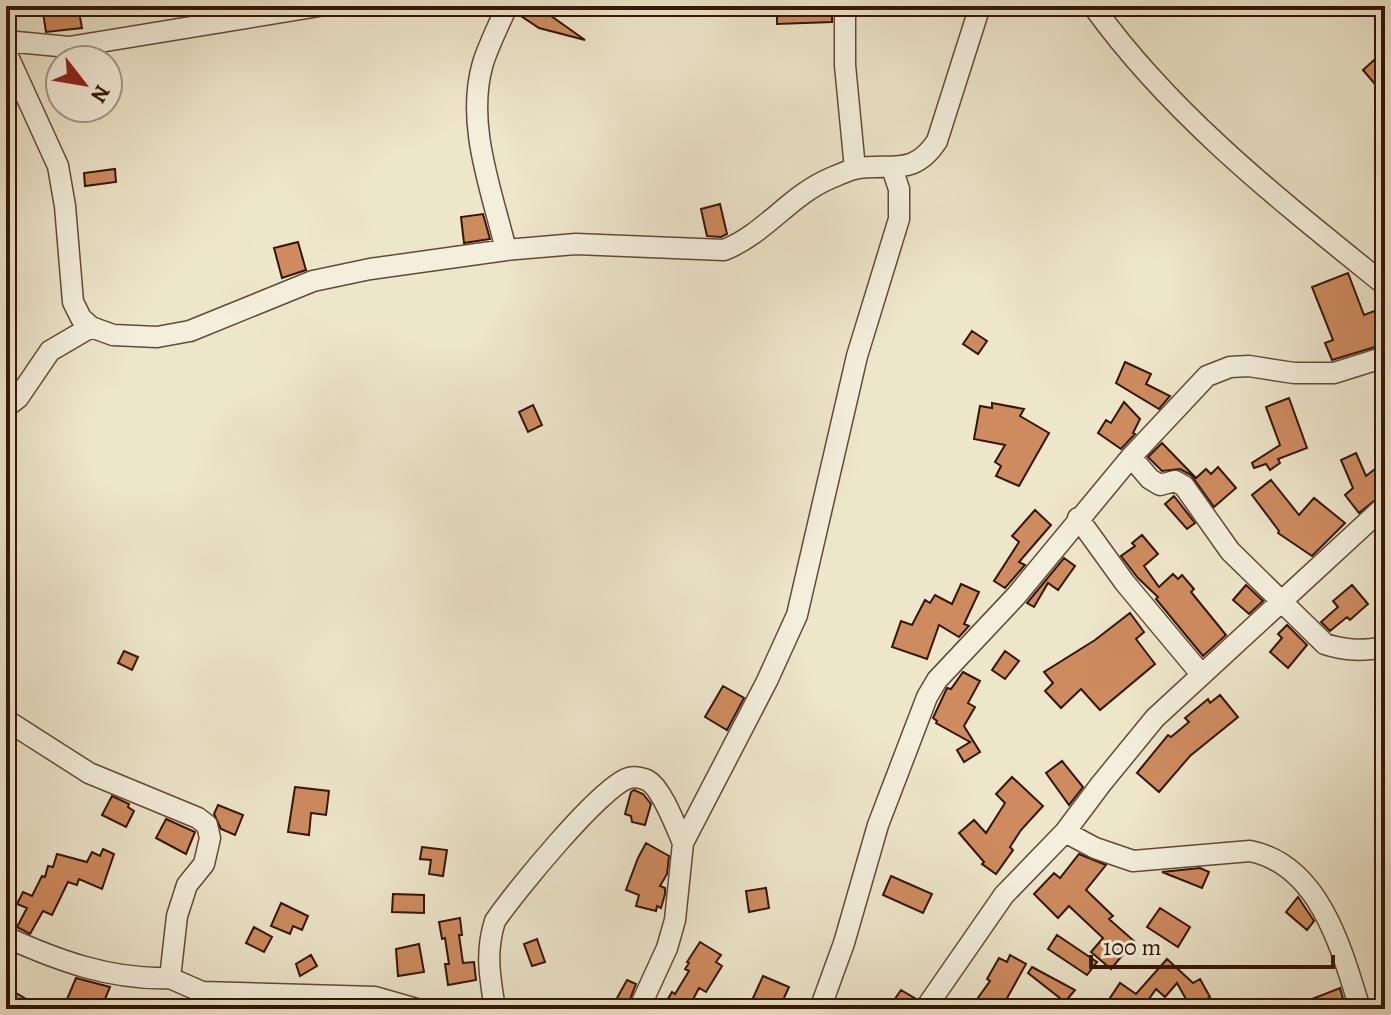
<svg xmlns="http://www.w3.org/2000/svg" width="1391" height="1015" viewBox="0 0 1391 1015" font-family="Alegreya,serif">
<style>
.building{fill:#ce8b60;stroke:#331607;stroke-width:2}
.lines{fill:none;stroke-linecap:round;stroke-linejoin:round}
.minor-casing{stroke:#624a38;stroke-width:23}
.minor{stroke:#f4efdd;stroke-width:20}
</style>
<rect width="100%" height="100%" fill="#eee6cb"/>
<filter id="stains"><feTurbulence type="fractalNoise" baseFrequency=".0025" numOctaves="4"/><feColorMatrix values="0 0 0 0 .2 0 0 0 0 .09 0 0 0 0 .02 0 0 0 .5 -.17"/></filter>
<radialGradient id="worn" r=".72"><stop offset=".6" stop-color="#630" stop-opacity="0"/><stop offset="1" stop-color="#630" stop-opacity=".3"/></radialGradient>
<path class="building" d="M 42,6 L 78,6 L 82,28 L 46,32 Z
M 520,6 L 537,6 L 585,40 L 539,28 L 518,14 Z
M 777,6 L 832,6 L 832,22 L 777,24 Z
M 1385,50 L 1385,96 L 1363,70 Z
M 115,169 L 116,182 L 85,186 L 84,173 Z
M 720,204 L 727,234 L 721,237 L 707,236 L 701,209 Z
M 483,214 L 490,239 L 464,243 L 461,217 Z
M 298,242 L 306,270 L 282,278 L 274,248 Z
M 1348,273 L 1364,315 L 1377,310 L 1385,329 L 1385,344 L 1332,360 L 1325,343 L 1333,340 L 1312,287 Z
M 972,331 L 987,341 L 978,354 L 963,344 Z
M 1125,362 L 1151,374 L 1146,384 L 1170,396 L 1159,409 L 1116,383 Z
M 1289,398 L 1307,448 L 1278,459 L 1280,463 L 1270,470 L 1266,464 L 1254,468 L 1252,463 L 1280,445 L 1266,407 Z
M 1124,402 L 1140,419 L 1133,433 L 1135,434 L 1121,449 L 1098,433 L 1106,420 L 1111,423 Z
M 992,403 L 1024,409 L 1020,416 L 1049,433 L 1019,486 L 996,476 L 1001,466 L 995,462 L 1005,445 L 974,439 L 980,406 L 992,408 Z
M 533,405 L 542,425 L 528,432 L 519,412 Z
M 1162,443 L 1196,478 L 1206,469 L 1211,474 L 1218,467 L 1236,488 L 1214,507 L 1191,475 L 1180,469 L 1162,471 L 1148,457 Z
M 1356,453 L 1366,476 L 1385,461 L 1385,492 L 1359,513 L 1345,495 L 1353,488 L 1341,460 Z
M 1271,480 L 1299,515 L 1314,498 L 1345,523 L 1312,556 L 1278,533 L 1279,531 L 1252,495 Z
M 1174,496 L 1195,523 L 1187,529 L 1165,504 Z
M 1035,510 L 1051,525 L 1019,562 L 1025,565 L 1005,588 L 994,581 L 1019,542 L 1012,536 Z
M 1142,535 L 1158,554 L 1144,566 L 1159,587 L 1173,574 L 1178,579 L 1182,575 L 1194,589 L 1191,592 L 1226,635 L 1203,656 L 1156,599 L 1158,597 L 1138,578 L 1121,556 L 1135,546 L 1132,543 Z
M 1064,558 L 1075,566 L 1058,590 L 1048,583 L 1034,607 L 1027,603 Z
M 961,584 L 979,592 L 964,624 L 969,626 L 959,637 L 939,625 L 927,659 L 892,647 L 901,621 L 912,625 L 925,600 L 930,603 L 935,595 L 952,604 Z
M 1246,585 L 1263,601 L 1249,614 L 1233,600 Z
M 1352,585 L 1368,604 L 1350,620 L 1347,617 L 1330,631 L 1321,622 L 1338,607 L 1333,601 Z
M 1130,613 L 1144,632 L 1136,639 L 1155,664 L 1100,710 L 1081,689 L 1061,708 L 1045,691 L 1053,683 L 1044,672 L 1095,640 Z
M 1287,625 L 1307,645 L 1288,668 L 1270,652 L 1282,638 L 1278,634 Z
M 124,651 L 138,657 L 132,670 L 118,663 Z
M 1005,651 L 1019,661 L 1005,679 L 992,670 Z
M 963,672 L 980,681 L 968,703 L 975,707 L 964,726 L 980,752 L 964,762 L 957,750 L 970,742 L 936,723 L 937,721 L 933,718 L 947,688 L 951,689 Z
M 723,686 L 744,698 L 727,730 L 705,717 Z
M 1220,695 L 1238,717 L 1190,756 L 1159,792 L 1137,773 L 1168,735 L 1171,737 L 1189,722 L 1185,718 L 1208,699 L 1210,703 Z
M 1062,761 L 1083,787 L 1069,805 L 1046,773 Z
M 1012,777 L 1043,806 L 1021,830 L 1010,847 L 1013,850 L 996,874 L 982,864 L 984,862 L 959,833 L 974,820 L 986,833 L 1005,803 L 996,794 Z
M 295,787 L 329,791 L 326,815 L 311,813 L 309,835 L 288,832 Z
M 634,790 L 643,794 L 651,804 L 645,825 L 632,822 L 631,816 L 625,814 L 631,792 Z
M 112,796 L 129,804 L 128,807 L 134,811 L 126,827 L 102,815 Z
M 218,805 L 243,815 L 235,835 L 221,829 L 214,814 Z
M 166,819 L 195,832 L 186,854 L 156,838 Z
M 646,843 L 669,856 L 667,874 L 660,886 L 665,888 L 665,894 L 661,908 L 657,906 L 656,911 L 636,906 L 639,895 L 626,890 L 638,858 Z
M 422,847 L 447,850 L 443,876 L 429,874 L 431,860 L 420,859 Z
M 103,849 L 114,854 L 102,889 L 79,879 L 77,885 L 68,882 L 52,915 L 43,911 L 30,934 L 17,927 L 27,908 L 17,904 L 23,892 L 32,896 L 42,876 L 45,877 L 48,866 L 53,867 L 57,854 L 87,862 L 92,852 L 100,856 Z
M 1079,854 L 1106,865 L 1086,890 L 1113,916 L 1109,919 L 1134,941 L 1111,969 L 1091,952 L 1103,938 L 1069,906 L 1058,918 L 1034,894 L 1054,873 L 1060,878 Z
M 1200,868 L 1209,872 L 1202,888 L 1162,872 Z
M 891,876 L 932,894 L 923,913 L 883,895 Z
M 766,888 L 769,908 L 749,912 L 746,891 Z
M 393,894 L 424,895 L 424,913 L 392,912 Z
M 1298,897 L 1314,921 L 1307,930 L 1286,912 Z
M 281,903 L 308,916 L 302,930 L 293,926 L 290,934 L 271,926 Z
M 1160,908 L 1190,927 L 1178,947 L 1147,927 Z
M 460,918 L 462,935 L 459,935 L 463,963 L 474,962 L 476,980 L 448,985 L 445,964 L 449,964 L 445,938 L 442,939 L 439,922 Z
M 254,927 L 272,937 L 264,952 L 246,943 Z
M 1057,935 L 1097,962 L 1087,975 L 1048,949 Z
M 537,939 L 545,962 L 532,966 L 524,944 Z
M 700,942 L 721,955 L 716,962 L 722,966 L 706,992 L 699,988 L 688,1009 L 662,1009 L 672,992 L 675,994 L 689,971 L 685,969 L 689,963 L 687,962 Z
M 419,944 L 424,972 L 398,976 L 396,949 Z
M 311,955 L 317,966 L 300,976 L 296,964 Z
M 1010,955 L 1026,964 L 1001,1009 L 970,1009 L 990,981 L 987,979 L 999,958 L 1007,962 Z
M 1167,959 L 1193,983 L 1200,979 L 1210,997 L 1191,1008 L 1177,983 L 1165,997 L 1156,989 L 1142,1009 L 1113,1009 L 1106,1004 L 1120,983 L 1136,994 Z
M 1032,967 L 1075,990 L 1065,1002 L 1028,973 Z
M 763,976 L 789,987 L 779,1009 L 748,1009 Z
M 76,978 L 110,987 L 101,1009 L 76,1009 L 65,1004 Z
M 627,980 L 636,984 L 626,1009 L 611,1009 Z
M 6,987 L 43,1009 L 6,1009 Z
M 1340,988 L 1346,1009 L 1289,1009 L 1289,1008 Z
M 901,990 L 916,999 L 912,1009 L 888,1009 Z"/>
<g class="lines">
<g class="minor-casing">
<path id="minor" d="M 845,6 L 845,65 L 855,169
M 1093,6 C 1172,116 1281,201 1385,285
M 6,41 L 69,47 L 319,6
M 6,52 L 58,166 L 65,206 L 73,302 L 81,318 L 91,327 L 113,335 L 157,337 L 190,331 L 313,281 L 370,269 L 506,250 L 576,244 L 724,250 C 765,234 790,195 831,178 C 838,175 847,171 854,169 C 890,162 913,178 937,141 L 980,6
M 506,250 C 492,191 465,124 483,63 C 489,44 499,25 507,6
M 6,407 L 18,398 L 50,351 L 91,327
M 1131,457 L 1150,479 L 1160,485 L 1175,481 L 1184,486 L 1230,551 L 1325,644 C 1346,651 1363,651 1385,647
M 1078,518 L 1125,583 L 1201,674
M 6,720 L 89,773 L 198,818 L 207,825 L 210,838 L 204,864 L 187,885 L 177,916 L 170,978 L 202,992 L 375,997 L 417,1009
M 1065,832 L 1095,848 L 1133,861 L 1250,851 C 1320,865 1342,950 1360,1009
M 6,937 C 59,961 111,980 170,978
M 495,1009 C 490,978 485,952 495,921 C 513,894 602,785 629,778 C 635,776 642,778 647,780 C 662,788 676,827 683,843
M 639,1009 L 667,948 L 675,920 L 683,843 L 767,681 L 797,615 L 857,356 L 899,219 L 899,189 L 892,168
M 820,1009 L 844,943 L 878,825 L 927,697 L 937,680 L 1016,596 L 1131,457 L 1207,376 L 1230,367 L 1249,366 L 1294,373 L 1334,373 L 1385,357
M 925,1009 L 1004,895 L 1065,832 L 1101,784 L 1155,718 L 1385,506"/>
</g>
<use href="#minor" class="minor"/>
</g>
<rect width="1391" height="1015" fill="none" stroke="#eee6cb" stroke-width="32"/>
<rect x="8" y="8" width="1375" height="999" fill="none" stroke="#331607" stroke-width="4"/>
<rect x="16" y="16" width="1359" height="983" fill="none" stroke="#331607" stroke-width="2"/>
<g transform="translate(84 84) rotate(121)"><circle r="38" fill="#f4efdd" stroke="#a79887" stroke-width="2"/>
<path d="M0-6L14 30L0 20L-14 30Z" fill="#8f2418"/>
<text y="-12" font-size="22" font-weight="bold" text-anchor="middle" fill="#331607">N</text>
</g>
<path d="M1091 955v12h242v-12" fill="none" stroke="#331607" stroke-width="4"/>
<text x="1103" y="955" font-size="24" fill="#331607" stroke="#f4efdd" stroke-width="6" paint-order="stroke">100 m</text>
<rect width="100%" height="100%" filter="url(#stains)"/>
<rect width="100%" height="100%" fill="url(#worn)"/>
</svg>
